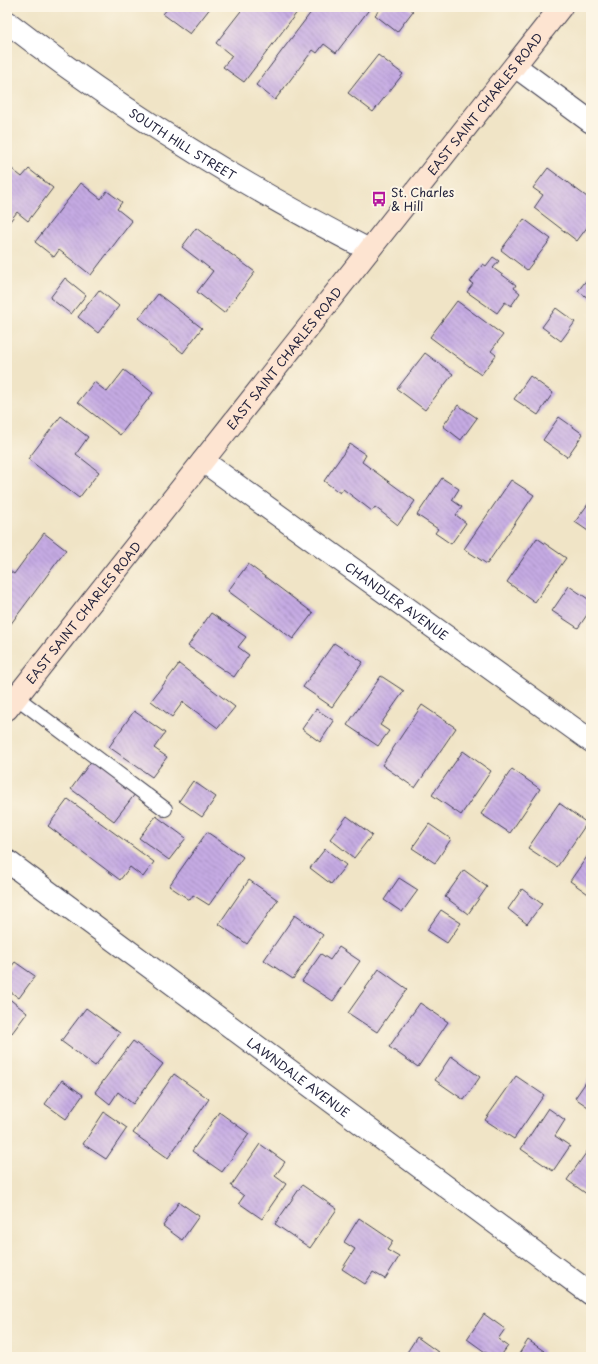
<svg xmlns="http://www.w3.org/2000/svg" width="598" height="1364" viewBox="0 0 598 1364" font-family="'Playpen Sans',sans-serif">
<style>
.building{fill:url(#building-back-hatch)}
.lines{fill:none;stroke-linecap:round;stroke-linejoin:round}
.lane-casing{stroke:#413f50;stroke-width:16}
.street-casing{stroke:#413f50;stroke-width:24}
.secondary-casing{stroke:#413f50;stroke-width:24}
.lane{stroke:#fff;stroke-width:14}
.street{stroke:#fff;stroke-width:22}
.secondary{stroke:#fde4d1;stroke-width:22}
.labels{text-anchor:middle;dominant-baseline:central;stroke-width:4;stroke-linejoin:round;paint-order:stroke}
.street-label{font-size:12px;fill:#22223b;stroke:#fcf5e5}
.poi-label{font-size:12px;fill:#22223b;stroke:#fcf5e5;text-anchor:start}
</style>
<defs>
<pattern id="building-back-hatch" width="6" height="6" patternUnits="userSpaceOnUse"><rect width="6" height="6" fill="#c5aae3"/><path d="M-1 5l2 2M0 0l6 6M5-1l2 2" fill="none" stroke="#a08ab9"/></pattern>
</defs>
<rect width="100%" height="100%" fill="#fcf5e5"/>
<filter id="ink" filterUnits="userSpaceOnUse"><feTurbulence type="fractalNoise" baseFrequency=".025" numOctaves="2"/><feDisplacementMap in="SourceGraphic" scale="8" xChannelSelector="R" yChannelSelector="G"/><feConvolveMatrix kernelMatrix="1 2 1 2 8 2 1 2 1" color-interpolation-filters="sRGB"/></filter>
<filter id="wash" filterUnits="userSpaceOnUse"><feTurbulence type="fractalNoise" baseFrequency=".012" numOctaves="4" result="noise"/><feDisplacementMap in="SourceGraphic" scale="16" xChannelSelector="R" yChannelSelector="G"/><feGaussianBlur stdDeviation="0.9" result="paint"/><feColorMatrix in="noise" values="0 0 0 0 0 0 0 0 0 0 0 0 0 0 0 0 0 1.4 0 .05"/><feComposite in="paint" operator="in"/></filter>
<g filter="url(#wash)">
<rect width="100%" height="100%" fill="#f0e4c6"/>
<g id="blocks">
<path class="building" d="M 169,7 L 211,7 L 190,34 L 163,14 Z
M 244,7 L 293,7 L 298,11 L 244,82 L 223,67 L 232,56 L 216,43 Z
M 315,7 L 371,7 L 336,53 L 324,44 L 317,53 L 313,50 L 275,100 L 256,85 Z
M 382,7 L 408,7 L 413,11 L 397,32 L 375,15 Z
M 378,55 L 403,74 L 373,112 L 348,93 Z
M 7,165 L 22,177 L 29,169 L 53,188 L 28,221 L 17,212 L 7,225 Z
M 548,168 L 591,200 L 591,222 L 577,241 L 534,208 L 543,195 L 533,188 Z
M 81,183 L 101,199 L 107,191 L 122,202 L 117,209 L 132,221 L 91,275 L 59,250 L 54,257 L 35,242 Z
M 524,219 L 551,239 L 527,270 L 501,250 Z
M 196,228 L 255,272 L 224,313 L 197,292 L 213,271 L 182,247 Z
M 493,257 L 499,261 L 493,268 L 516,285 L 514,288 L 520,293 L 511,306 L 505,302 L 497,313 L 467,292 L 473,284 L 470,282 L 483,264 L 486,266 Z
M 591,274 L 591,300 L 578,291 Z
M 65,278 L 86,295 L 71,314 L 50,298 Z
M 99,290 L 119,306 L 98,333 L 78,317 Z
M 158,294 L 202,328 L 183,353 L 139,318 Z
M 457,301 L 503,335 L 491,351 L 496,355 L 481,375 L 430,337 Z
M 556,308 L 575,322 L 561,341 L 542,327 Z
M 425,353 L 453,374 L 425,410 L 397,389 Z
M 124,370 L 153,393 L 120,435 L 78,402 L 94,382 L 107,392 Z
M 530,376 L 553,393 L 538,415 L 514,399 Z
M 458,405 L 477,418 L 461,440 L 443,426 Z
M 61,416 L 88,437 L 76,454 L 99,472 L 79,498 L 28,459 Z
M 559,417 L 583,434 L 567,457 L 543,440 Z
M 350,444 L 366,455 L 362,462 L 415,501 L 398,525 L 375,507 L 372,511 L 343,489 L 340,493 L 324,481 Z
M 442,478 L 459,489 L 452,500 L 462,507 L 456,515 L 466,523 L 451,544 L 435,533 L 438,529 L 417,515 Z
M 511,480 L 534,495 L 487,564 L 464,549 Z
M 591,500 L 591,533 L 575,522 Z
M 44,533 L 66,550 L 7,629 L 7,569 L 14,574 Z
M 537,538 L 566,558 L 535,602 L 507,582 Z
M 248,564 L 313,613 L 293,639 L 228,591 Z
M 569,586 L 591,601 L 591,609 L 578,628 L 552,611 Z
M 211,613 L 246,637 L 238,647 L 249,655 L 234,677 L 188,646 Z
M 334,643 L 363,662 L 332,707 L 303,687 Z
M 179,664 L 235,707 L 218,728 L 183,702 L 172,717 L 151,701 Z
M 381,676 L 404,691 L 380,725 L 389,731 L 378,746 L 347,725 Z
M 422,705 L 456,728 L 415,788 L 382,765 Z
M 316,709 L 334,721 L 320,742 L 302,729 Z
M 134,711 L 165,733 L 154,748 L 167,757 L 152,777 L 109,747 Z
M 463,751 L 491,771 L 461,815 L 432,795 Z
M 95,756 L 139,789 L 114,821 L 71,789 Z
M 512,769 L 540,789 L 510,833 L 481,814 Z
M 193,781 L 216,797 L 202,817 L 179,801 Z
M 68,799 L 154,862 L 143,877 L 130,867 L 120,880 L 48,826 Z
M 559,803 L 587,823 L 557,867 L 528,848 Z
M 156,816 L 186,838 L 169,860 L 139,838 Z
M 347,816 L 372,835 L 354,858 L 330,839 Z
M 429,824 L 451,839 L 435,863 L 412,848 Z
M 207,832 L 243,857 L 209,905 L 193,895 L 190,900 L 169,886 Z
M 325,849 L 346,865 L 331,884 L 310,868 Z
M 591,851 L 591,896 L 570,881 Z
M 464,870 L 487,887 L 468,914 L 445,897 Z
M 399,878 L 418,890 L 402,912 L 384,900 Z
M 249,880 L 278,900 L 247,944 L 219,924 Z
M 522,889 L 542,904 L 527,924 L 508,909 Z
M 441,910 L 461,923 L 447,943 L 427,930 Z
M 295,915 L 323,935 L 293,979 L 264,960 Z
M 339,947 L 360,961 L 333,1001 L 302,981 L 321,954 L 330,960 Z
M 15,962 L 35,976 L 19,998 L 7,989 L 7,972 Z
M 379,969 L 407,989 L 377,1032 L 348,1013 Z
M 7,997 L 27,1013 L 12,1033 L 7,1029 Z
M 420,1003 L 448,1022 L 418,1067 L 389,1047 Z
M 86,1008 L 120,1033 L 95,1066 L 61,1041 Z
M 133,1041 L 163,1064 L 133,1104 L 118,1092 L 110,1104 L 95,1092 Z
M 451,1056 L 480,1077 L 464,1100 L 435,1080 Z
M 174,1074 L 209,1099 L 168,1158 L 133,1133 Z
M 591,1075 L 591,1109 L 575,1098 Z
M 516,1076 L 544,1095 L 514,1139 L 485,1120 Z
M 62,1080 L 83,1095 L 66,1119 L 45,1104 Z
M 548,1108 L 565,1120 L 555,1136 L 570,1146 L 553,1171 L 521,1149 Z
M 104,1112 L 127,1128 L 106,1159 L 83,1144 Z
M 219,1112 L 249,1134 L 222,1172 L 192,1151 Z
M 260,1144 L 285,1162 L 275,1176 L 286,1184 L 262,1219 L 239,1203 L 244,1196 L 231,1186 Z
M 591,1146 L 591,1197 L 567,1180 Z
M 302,1185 L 337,1209 L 310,1248 L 275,1224 Z
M 179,1202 L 199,1216 L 182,1240 L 163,1226 Z
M 359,1218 L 393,1241 L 387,1250 L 399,1257 L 385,1279 L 373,1272 L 365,1284 L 342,1269 L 355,1249 L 344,1242 Z
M 484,1314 L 505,1329 L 498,1339 L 508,1346 L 500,1357 L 492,1357 L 467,1339 Z
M 417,1337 L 438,1352 L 435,1357 L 404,1357 Z
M 528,1340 L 544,1351 L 540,1357 L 517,1357 Z"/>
</g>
</g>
<g filter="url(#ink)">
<use href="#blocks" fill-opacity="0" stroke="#413f50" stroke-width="1"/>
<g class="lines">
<g class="lane-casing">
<path id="lane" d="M 16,697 L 165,809"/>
</g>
<g class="street-casing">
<g id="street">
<path id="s1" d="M 7,22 C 120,110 242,185 369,250"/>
<path d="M 515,66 L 591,122"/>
<path id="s2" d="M 203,461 L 591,741"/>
<path id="s3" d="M 7,861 L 591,1294"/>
</g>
</g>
<g class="secondary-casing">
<g id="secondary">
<path id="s4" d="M 7,709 L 561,7"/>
</g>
</g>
<use href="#lane" class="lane"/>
<use href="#street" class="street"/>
<use href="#secondary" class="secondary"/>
</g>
</g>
<defs>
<g id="bus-bare" transform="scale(1.2)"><path d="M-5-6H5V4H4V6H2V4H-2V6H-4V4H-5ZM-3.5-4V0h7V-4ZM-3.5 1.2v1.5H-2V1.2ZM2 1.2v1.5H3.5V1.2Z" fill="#b5179e" stroke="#fcf5e5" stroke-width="2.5" paint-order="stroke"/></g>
</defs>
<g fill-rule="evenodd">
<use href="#bus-bare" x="379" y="199"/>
</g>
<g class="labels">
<g class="street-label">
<text stroke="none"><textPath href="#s4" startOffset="771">EAST SAINT CHARLES ROAD</textPath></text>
<text stroke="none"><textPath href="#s1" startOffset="214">SOUTH HILL STREET</textPath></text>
<text stroke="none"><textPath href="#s4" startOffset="447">EAST SAINT CHARLES ROAD</textPath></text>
<text stroke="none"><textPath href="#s2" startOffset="239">CHANDLER AVENUE</textPath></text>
<text stroke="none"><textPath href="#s4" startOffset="123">EAST SAINT CHARLES ROAD</textPath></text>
<text stroke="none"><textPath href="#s3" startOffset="363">LAWNDALE AVENUE</textPath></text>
</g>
<g class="poi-label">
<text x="391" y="192">St. Charles<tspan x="391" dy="14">&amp; Hill</tspan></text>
</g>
</g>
<rect width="598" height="1364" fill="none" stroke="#fcf5e5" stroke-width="24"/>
</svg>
